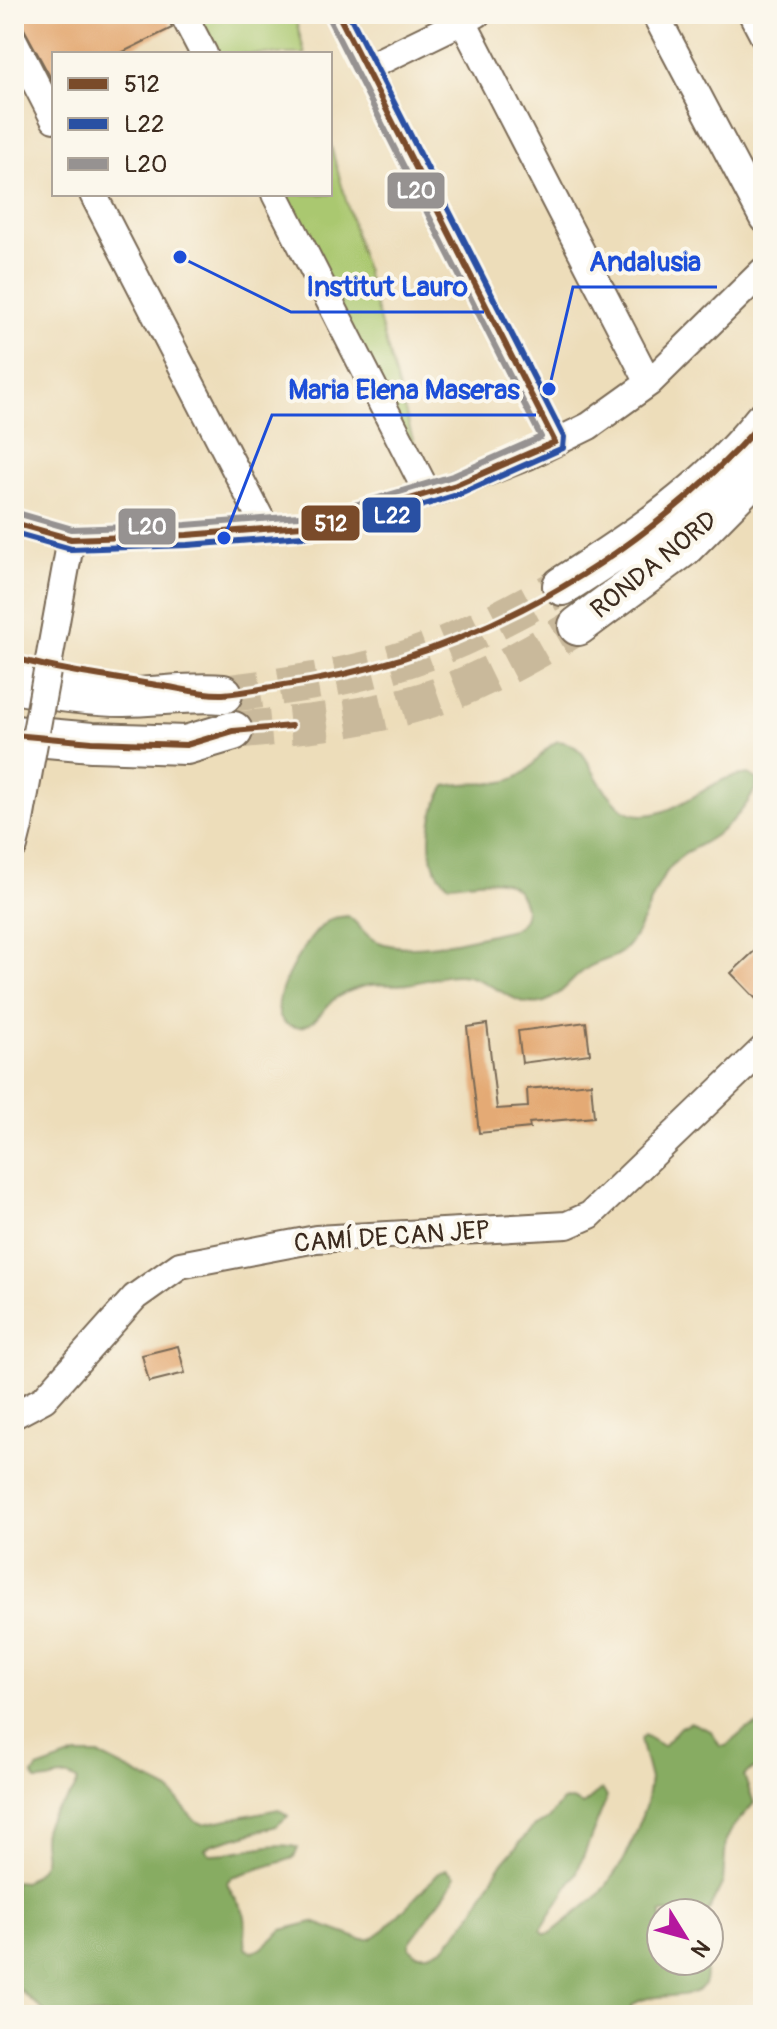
<svg xmlns="http://www.w3.org/2000/svg" width="777" height="2029" viewBox="0 0 777 2029" font-family="Pangolin,sans-serif">
<style>
.green{fill:#aac86f;stroke:#727946;stroke-width:2}
.forest{fill:#87ac62;stroke:#616b40;stroke-width:2}
.building{fill:#e4aa75}
.lines{fill:none;stroke-linecap:round;stroke-linejoin:round}
.highway-tunnel{stroke:#c9b99b;stroke-width:38;stroke-dasharray:38 19;stroke-linecap:butt}
.minor-casing{stroke:#796955;stroke-width:30}
.highway-casing{stroke:#796955;stroke-width:42}
.minor{stroke:#fff;stroke-width:26}
.highway{stroke:#fff;stroke-width:38}
.minor-bridge-casing{stroke:#796955;stroke-width:30;stroke-linecap:butt}
.minor-bridge{stroke:#fff;stroke-width:26}
.bus-1-casing{stroke:#fbf7ec;stroke-width:12}
.bus-2-casing{stroke:#fbf7ec;stroke-width:12}
.bus-3-casing{stroke:#fbf7ec;stroke-width:12}
.bus-1{stroke:#7a4b2a;stroke-width:6}
.bus-2{stroke:#2950a3;stroke-width:6}
.bus-3{stroke:#969291;stroke-width:6}
.labels{text-anchor:middle;dominant-baseline:central;stroke-width:8;stroke-linejoin:round;paint-order:stroke}
.street-label{font-size:26px;fill:#3b2a1e;stroke:#fbf7ec}
.leader{fill:none;stroke:#1d4ed8;stroke-width:3}
.callout-dot{fill:#1d4ed8;stroke:#fbf7ec;stroke-width:3}
.callout-label{font-size:28px;text-anchor:middle;font-weight:bold;fill:#1d4ed8;stroke:#fbf7ec;stroke-width:8;stroke-linejoin:round;paint-order:stroke}
.line-badge{stroke:#fbf7ec;stroke-width:3}
.badge-label{font-size:22px;text-anchor:middle;font-weight:bold;fill:#fff}
</style>
<rect width="100%" height="100%" fill="#fbf7ec"/>
<filter id="ink" filterUnits="userSpaceOnUse"><feTurbulence type="fractalNoise" baseFrequency=".0125" numOctaves="2"/><feDisplacementMap in="SourceGraphic" scale="16" xChannelSelector="R" yChannelSelector="G"/><feConvolveMatrix kernelMatrix="1 2 1 2 8 2 1 2 1" color-interpolation-filters="sRGB"/></filter>
<filter id="wash" filterUnits="userSpaceOnUse"><feTurbulence type="fractalNoise" baseFrequency=".006" numOctaves="4" result="noise"/><feDisplacementMap in="SourceGraphic" scale="32" xChannelSelector="R" yChannelSelector="G"/><feGaussianBlur stdDeviation="1.8" result="paint"/><feColorMatrix in="noise" values="0 0 0 0 0 0 0 0 0 0 0 0 0 0 0 0 0 1.4 0 .05"/><feComposite in="paint" operator="in"/></filter>
<g filter="url(#wash)">
<rect width="100%" height="100%" fill="#edddba"/>
<path class="green" d="M 199,14 L 294,14 L 305,54 L 218,54 Z
M 330,143 L 428,494 L 285,194 L 330,194 Z"/>
<path class="forest" d="M 558,741 C 589,745 588,771 606,791 C 611,796 617,805 623,809 C 655,830 697,791 725,779 C 732,776 741,775 749,774 L 758,780 C 753,801 731,825 714,836 C 701,845 684,852 674,863 C 651,887 648,923 626,948 C 616,959 601,960 589,967 C 572,977 561,998 541,1003 C 515,1008 491,980 467,976 C 447,972 428,981 408,984 C 394,986 378,983 365,986 C 356,988 338,995 332,1001 C 320,1013 310,1034 288,1025 C 257,1011 310,930 331,919 C 335,917 343,917 348,916 C 358,923 366,937 376,941 C 413,957 475,937 513,929 C 523,923 528,916 524,904 C 513,867 474,884 448,884 C 420,861 429,812 446,786 C 470,780 499,789 521,775 C 536,767 542,748 558,741 Z
M 690,1722 L 711,1731 L 720,1746 L 726,1746 L 746,1729 L 759,1724 L 763,1726 L 763,1766 L 749,1771 L 744,1776 L 754,1803 L 734,1826 L 726,1840 L 723,1882 L 708,1912 L 661,1913 L 661,1961 L 703,1961 C 721,2013 650,1985 632,2006 L 631,2015 L 48,2015 L 14,1985 L 14,1881 L 24,1882 C 60,1858 36,1852 45,1827 C 51,1808 72,1803 78,1781 C 65,1771 50,1782 36,1781 L 33,1775 L 37,1769 L 76,1755 L 99,1755 L 170,1791 L 194,1820 L 203,1824 L 279,1809 L 288,1816 L 276,1826 L 210,1845 L 205,1849 L 210,1854 C 236,1855 275,1839 298,1848 L 294,1858 L 232,1877 L 227,1882 C 230,1895 239,1901 244,1913 C 248,1924 243,1936 246,1948 L 253,1952 L 261,1949 L 282,1930 L 313,1922 L 360,1939 L 371,1939 L 385,1929 L 439,1873 L 446,1869 L 455,1876 L 452,1884 L 410,1942 L 410,1948 L 416,1954 L 429,1954 L 445,1947 L 470,1917 L 500,1866 L 532,1828 L 548,1819 L 562,1801 L 572,1800 L 583,1805 L 602,1789 L 607,1797 L 577,1872 L 541,1930 L 545,1934 L 551,1933 L 600,1894 L 624,1860 L 636,1833 L 646,1804 L 650,1779 L 640,1740 L 644,1735 L 663,1746 L 680,1727 Z"/>
<g id="blocks">
<path class="building" d="M 16,14 L 167,14 L 172,28 L 119,54 L 54,54 L 54,84 Z
M 763,943 L 763,1006 L 731,973 Z
M 586,1022 L 590,1054 L 522,1063 L 518,1031 Z
M 487,1024 L 497,1109 L 528,1107 L 527,1089 L 591,1083 L 594,1117 L 529,1123 L 530,1128 L 479,1133 L 467,1027 Z
M 178,1346 L 185,1373 L 149,1382 L 142,1355 Z"/>
</g>
</g>
<g filter="url(#ink)">
<use href="#blocks" fill-opacity="0" stroke="#796955" stroke-width="2"/>
<g class="lines">
<path class="highway-tunnel" d="M 223,694 C 278,687 333,680 387,665 C 449,648 506,616 562,586
M 233,731 C 292,725 353,721 410,705 C 470,689 525,657 578,626"/>
<g class="minor-casing">
<path id="minor" d="M 183,14 L 204,54
M 338,14 L 555,442
M 459,14 L 649,383
M 655,14 L 763,219
M 752,14 L 763,35
M 14,41 L 54,119
M 366,68 L 477,14
M 93,194 L 266,529
M 275,194 L 428,494
M 14,523 L 71,539 L 187,535 L 327,524 L 445,489 L 528,456 L 589,426 L 649,383 L 763,271
M 59,605 L 71,539
M 14,846 L 19,826
M 14,1415 L 44,1399 L 135,1297 L 180,1265 L 316,1239 L 567,1225 L 590,1215 L 763,1049"/>
</g>
<g class="highway-casing">
<path id="highway" d="M 562,586 C 636,539 708,491 763,421
M 578,626 L 684,547 L 763,467
M 14,684 C 50,691 87,697 124,697 C 157,697 190,691 223,694
M 14,735 L 92,742 L 186,745 L 233,731"/>
</g>
<use href="#minor" class="minor"/>
<use href="#highway" class="highway"/>
<g class="minor-bridge-casing">
<path id="minor-bridge" d="M 19,826 L 59,605"/>
</g>
<use href="#minor-bridge" class="minor-bridge"/>
<g class="bus-1-casing">
<path id="bus-1" d="M 14,523 L 71,539 L 187,535 L 327,524 L 456,485 L 555,442 L 338,14
M 14,658 C 61,671 109,677 157,685 C 179,688 201,695 223,694 C 242,693 260,689 278,686 C 466,661 638,563 763,421
M 14,735 L 92,742 L 186,745 L 233,731 L 291,726"/>
</g>
<g class="bus-2-casing">
<path id="bus-2" d="M 14,533 L 71,549 L 188,545 L 329,534 L 460,494 L 563,448 L 564,437 L 349,14"/>
</g>
<g class="bus-3-casing">
<path id="bus-3" d="M 17,513 L 72,529 L 186,525 L 325,514 L 453,476 L 541,437 L 329,19"/>
</g>
<use href="#bus-1" class="bus-1"/>
<use href="#bus-2" class="bus-2"/>
<use href="#bus-3" class="bus-3"/>
</g>
</g>
<g class="labels">
<g class="street-label">
<text transform="translate(654 565) rotate(-39)">RONDA NORD</text>
<text transform="translate(392 1237) rotate(-4)">CAMÍ DE CAN JEP</text>
</g>
</g>
<path class="leader" d="M549 389L573 287H717M180 257L291 312H484M224 538L272 415H536"/>
<g class="callout-dot">
<circle cx="549" cy="389" r="8"/>
<circle cx="180" cy="257" r="8"/>
<circle cx="224" cy="538" r="8"/>
</g>
<g class="callout-label">
<text x="645" y="271">Andalusia</text>
<text x="387" y="296">Institut Lauro</text>
<text x="404" y="399">Maria Elena Maseras</text>
</g>
<g class="line-badge">
<rect x="386" y="171" width="60" height="39" rx="8" fill="#969291"/>
<rect x="361" y="496" width="61" height="38" rx="8" fill="#2950a3"/>
<rect x="300" y="504" width="61" height="38" rx="8" fill="#7a4b2a"/>
<rect x="117" y="507" width="60" height="39" rx="8" fill="#969291"/>
</g>
<g class="badge-label">
<text x="416" y="198">L20</text>
<text x="392" y="523">L22</text>
<text x="331" y="531">512</text>
<text x="147" y="534">L20</text>
</g>
<rect width="777" height="2029" fill="none" stroke="#fbf7ec" stroke-width="48"/>
<rect x="52" y="52" width="280" height="144" fill="#fbf7ec" stroke="#aea59a" stroke-width="2"/>
<rect x="68" y="78" width="40" height="12" fill="#7a4b2a" stroke="#aea59a" stroke-width="2"/>
<text x="124" y="92" font-size="24" fill="#3b2a1e">512</text>
<rect x="68" y="118" width="40" height="12" fill="#2950a3" stroke="#aea59a" stroke-width="2"/>
<text x="124" y="132" font-size="24" fill="#3b2a1e">L22</text>
<rect x="68" y="158" width="40" height="12" fill="#969291" stroke="#aea59a" stroke-width="2"/>
<text x="124" y="172" font-size="24" fill="#3b2a1e">L20</text>
<g transform="translate(685 1937) rotate(127)"><circle r="38" fill="#fbf7ec" stroke="#aea59a" stroke-width="2"/>
<path d="M0-6L14 30L0 20L-14 30Z" fill="#b5179e"/>
<text y="-12" font-size="22" font-weight="bold" text-anchor="middle" fill="#3b2a1e">N</text>
</g>
</svg>
